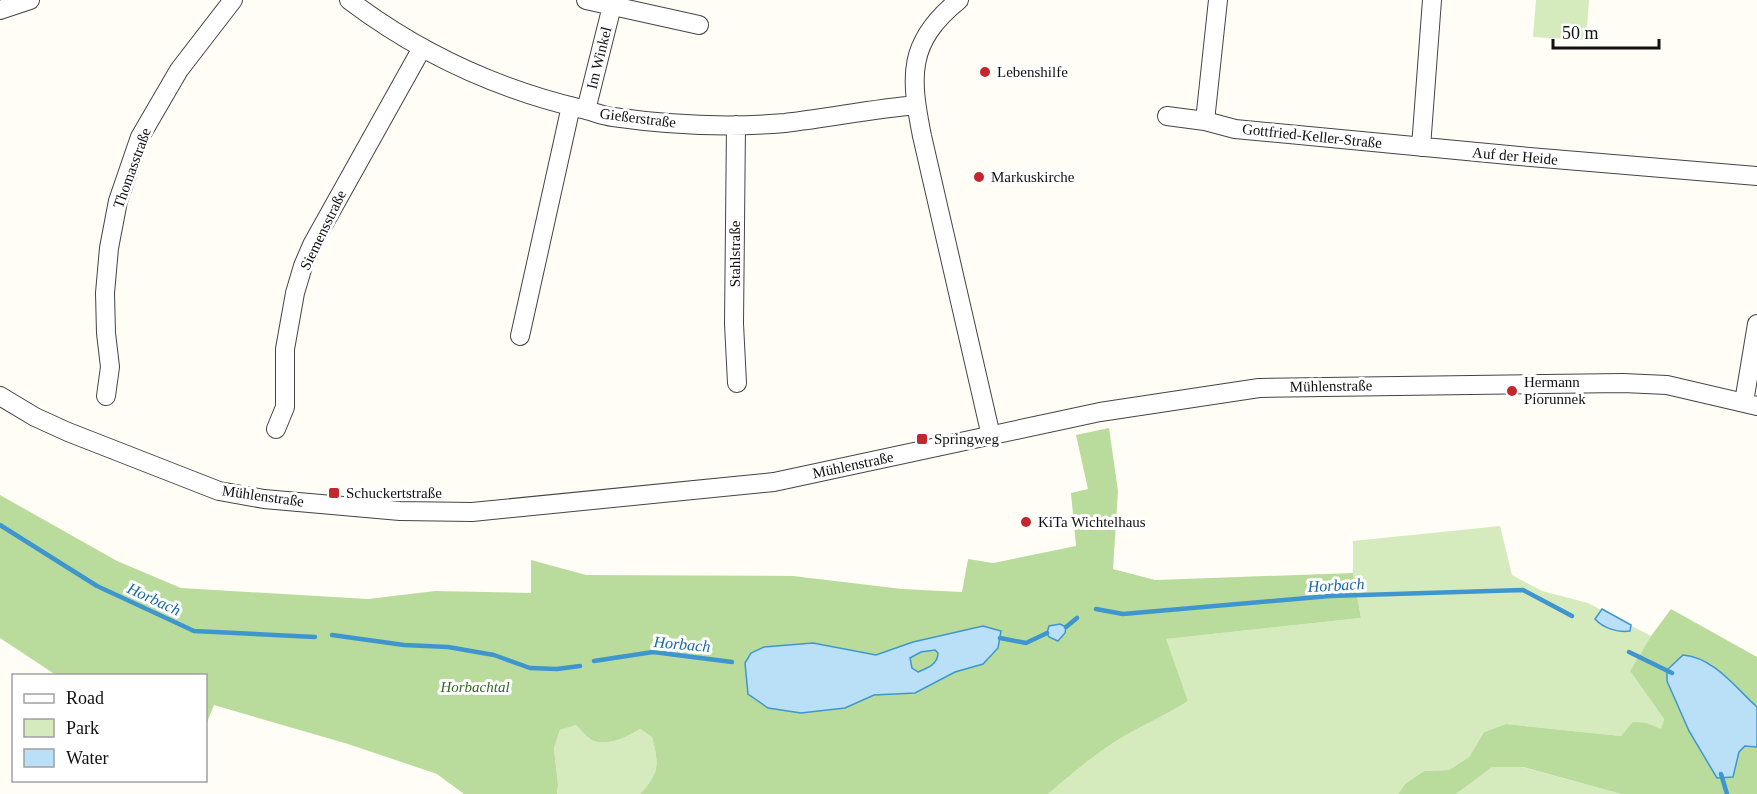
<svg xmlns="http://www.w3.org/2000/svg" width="1757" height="794" viewBox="0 0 1757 794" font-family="Georgia,serif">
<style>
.green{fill:#d5ebbd}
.forest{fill:#b9dc9c;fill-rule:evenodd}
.water{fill:#b9e0f7;stroke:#3f96cf;stroke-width:1.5;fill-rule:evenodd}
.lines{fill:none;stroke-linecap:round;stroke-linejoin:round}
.stream{stroke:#3f96cf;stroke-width:4.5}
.minor-casing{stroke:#444;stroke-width:20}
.minor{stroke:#fff;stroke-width:18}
.poi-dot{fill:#c4262e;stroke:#fff;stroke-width:2}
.labels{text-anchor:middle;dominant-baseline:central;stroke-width:6;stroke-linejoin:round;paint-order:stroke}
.street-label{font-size:15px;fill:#111;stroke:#fff}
.poi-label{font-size:15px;fill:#111;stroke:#fff;text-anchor:start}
.park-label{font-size:15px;font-style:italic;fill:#2f6b1f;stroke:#fff}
.water-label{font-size:16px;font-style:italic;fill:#1768a6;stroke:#fff}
</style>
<rect width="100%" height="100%" fill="#fffdf5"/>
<path class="green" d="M 1536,0 L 1589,0 L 1586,40 L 1533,37 Z
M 1500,526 L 1512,575 L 1542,591 L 1588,603 L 1651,636 L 1630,671 L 1664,719 L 1661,730 L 1647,723 L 1621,736 L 1506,724 L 1484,732 L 1469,757 L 1449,770 L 1424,771 L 1405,784 L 1398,794 L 1048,794 C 1073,773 1098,751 1126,735 C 1147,723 1168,714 1188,701 L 1165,639 L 1361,618 L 1353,573 L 1353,541 Z
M 576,725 C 581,730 588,739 594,741 C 610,746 627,737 640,729 L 652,737 C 659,765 660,772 640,794 L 557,794 L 558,785 L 554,748 L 560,730 Z
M 1491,767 L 1522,767 L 1621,794 L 1456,794 Z"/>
<path class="forest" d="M 1109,428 L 1118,491 L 1113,569 L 1155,580 L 1353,573 L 1361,618 L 1166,639 L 1188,701 C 1168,714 1147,723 1126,735 C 1098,751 1073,773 1048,794 L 640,794 C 660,772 659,765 652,737 L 640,729 C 627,737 610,746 594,741 C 588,739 581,730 576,725 L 560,730 L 554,748 L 558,785 L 557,794 L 464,794 L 437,774 L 348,744 L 214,705 L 206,725 L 206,676 L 56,675 L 0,638 L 0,495 L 117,561 L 181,588 L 368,599 L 435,591 L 531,593 L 531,560 L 586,575 L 793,576 L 902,589 L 962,592 L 968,559 L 993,563 L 1076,546 L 1071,493 L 1088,489 L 1076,435 ZM 961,631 L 1001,632 L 998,648 L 983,664 L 955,672 L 915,693 L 874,695 L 845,708 L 801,713 L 745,663 L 751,653 L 764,647 L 813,643 L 876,655 L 913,642 Z
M 1671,609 L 1757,657 L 1757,707 L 1722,674 L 1667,681 L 1675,695 L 1739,752 L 1745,746 L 1757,747 L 1757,794 L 1621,794 L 1523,767 L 1492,767 L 1456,794 L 1398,794 L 1405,784 L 1424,771 L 1449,770 L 1469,757 L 1484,732 L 1506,724 L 1621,736 L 1633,722 L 1647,723 L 1661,729 L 1664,719 L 1630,671 L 1651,636 Z
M 935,650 L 938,653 C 938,664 928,668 918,672 L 912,668 L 910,658 L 921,652 Z"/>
<path class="water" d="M 1602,609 L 1631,625 L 1630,631 C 1618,633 1603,628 1595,619 Z
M 1060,624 L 1066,627 L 1065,633 L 1058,641 L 1049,637 L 1047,633 L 1049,626 Z
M 983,626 L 1001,631 L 998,648 L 983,664 L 955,672 L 915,693 L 874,695 L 845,708 L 801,713 L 768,708 L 748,694 L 745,663 L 751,653 L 764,647 L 813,643 L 876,655 L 913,642 ZM 935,650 L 938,653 C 938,664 928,668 918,672 L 912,668 L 910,658 L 921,652 Z
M 1683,655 C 1713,657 1736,688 1757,707 L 1757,747 L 1745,746 L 1739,752 L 1733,777 L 1717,778 L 1689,731 L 1667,681 L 1667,670 Z"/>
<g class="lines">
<path class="stream" d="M 0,525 L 97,586 L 194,631 L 315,637
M 1096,609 L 1123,614 L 1330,596 L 1523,590 L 1572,616
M 1066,627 L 1077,618
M 332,635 L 404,645 L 448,647 L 494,655 L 530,668 L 557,669 L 580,666
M 1000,638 L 1026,643 L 1047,633
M 1629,652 L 1672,673
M 594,661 L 653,652 L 732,662
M 1721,774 L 1727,794"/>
<g class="minor-casing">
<path id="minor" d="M 349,0 C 419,53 497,89 582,109 C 592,111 602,116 613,117 C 669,125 728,128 785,123 C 829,118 872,109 916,105
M 586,0 L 699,25
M 959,0 C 907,42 910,76 922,136 L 991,436
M 0,10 L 30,0
M 586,110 L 612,6
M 1167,116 L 1205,121 L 1235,129 L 1519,156 L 1757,176
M 1205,121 L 1218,0
M 736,125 L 734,324 L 737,383
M 1421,147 L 1432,0
M 520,336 L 571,106
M 0,396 L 35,417 L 68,432 L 219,491 L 264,499 L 400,511 L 472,512 L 774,482 L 1100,412 L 1259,388 L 1623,383 L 1667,385 L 1757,406
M 106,396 L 110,367 L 106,333 L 105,293 L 109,248 L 118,201 L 140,137 L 179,70 L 233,0
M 1744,402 L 1757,324
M 276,429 L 285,407 L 285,349 L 295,293 L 303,266 L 312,245 L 422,48"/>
</g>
<use href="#minor" class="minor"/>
</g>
<g class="poi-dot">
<circle cx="985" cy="72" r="6"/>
<circle cx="979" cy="177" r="6"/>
<circle cx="1512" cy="391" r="6"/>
<rect x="916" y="433" width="12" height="12" rx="3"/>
<rect x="328" y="487" width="12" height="12" rx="3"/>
<circle cx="1026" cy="522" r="6"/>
</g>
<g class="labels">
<g class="street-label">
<text transform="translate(599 58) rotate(-76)">Im Winkel</text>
<text transform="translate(638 118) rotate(7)">Gießerstraße</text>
<text transform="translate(1312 136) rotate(6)">Gottfried-Keller-Straße</text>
<text transform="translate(1515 156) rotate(5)">Auf der Heide</text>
<text transform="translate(132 168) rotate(-70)">Thomasstraße</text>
<text transform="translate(323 230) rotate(-64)">Siemensstraße</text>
<text transform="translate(735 254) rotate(-90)">Stahlstraße</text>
<text transform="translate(1331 386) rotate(-1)">Mühlenstraße</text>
<text transform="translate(853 465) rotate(-12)">Mühlenstraße</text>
<text transform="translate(263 496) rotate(8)">Mühlenstraße</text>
</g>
<g class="poi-label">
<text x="997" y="72">Lebenshilfe</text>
<text x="991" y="177">Markuskirche</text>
<text x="1524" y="382">Hermann<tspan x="1524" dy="17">Piorunnek</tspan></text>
<text x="934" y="439">Springweg</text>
<text x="346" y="493">Schuckertstraße</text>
<text x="1038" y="522">KiTa Wichtelhaus</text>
</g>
<g class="park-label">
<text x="475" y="687">Horbachtal</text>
</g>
<g class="water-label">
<text transform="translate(1336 585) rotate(-3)">Horbach</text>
<text transform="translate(154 599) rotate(25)">Horbach</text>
<text transform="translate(682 644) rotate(5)">Horbach</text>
</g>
</g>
<rect x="12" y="674" width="195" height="108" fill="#ffffff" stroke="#a0a0a0" stroke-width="1.5"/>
<rect x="24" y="694" width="30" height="9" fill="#ffffff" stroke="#a0a0a0" stroke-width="1.5"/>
<text x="66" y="704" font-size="18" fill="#111111">Road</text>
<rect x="24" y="719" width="30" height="18" fill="#d5ebbd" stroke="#a0a0a0" stroke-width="1.5"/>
<text x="66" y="734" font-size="18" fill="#111111">Park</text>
<rect x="24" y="749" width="30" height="18" fill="#b9e0f7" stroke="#a0a0a0" stroke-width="1.5"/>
<text x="66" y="764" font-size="18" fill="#111111">Water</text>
<path d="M1553 39v9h106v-9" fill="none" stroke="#111111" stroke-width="3"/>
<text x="1562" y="39" font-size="18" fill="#111111" stroke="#ffffff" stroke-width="4.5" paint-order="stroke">50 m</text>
</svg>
